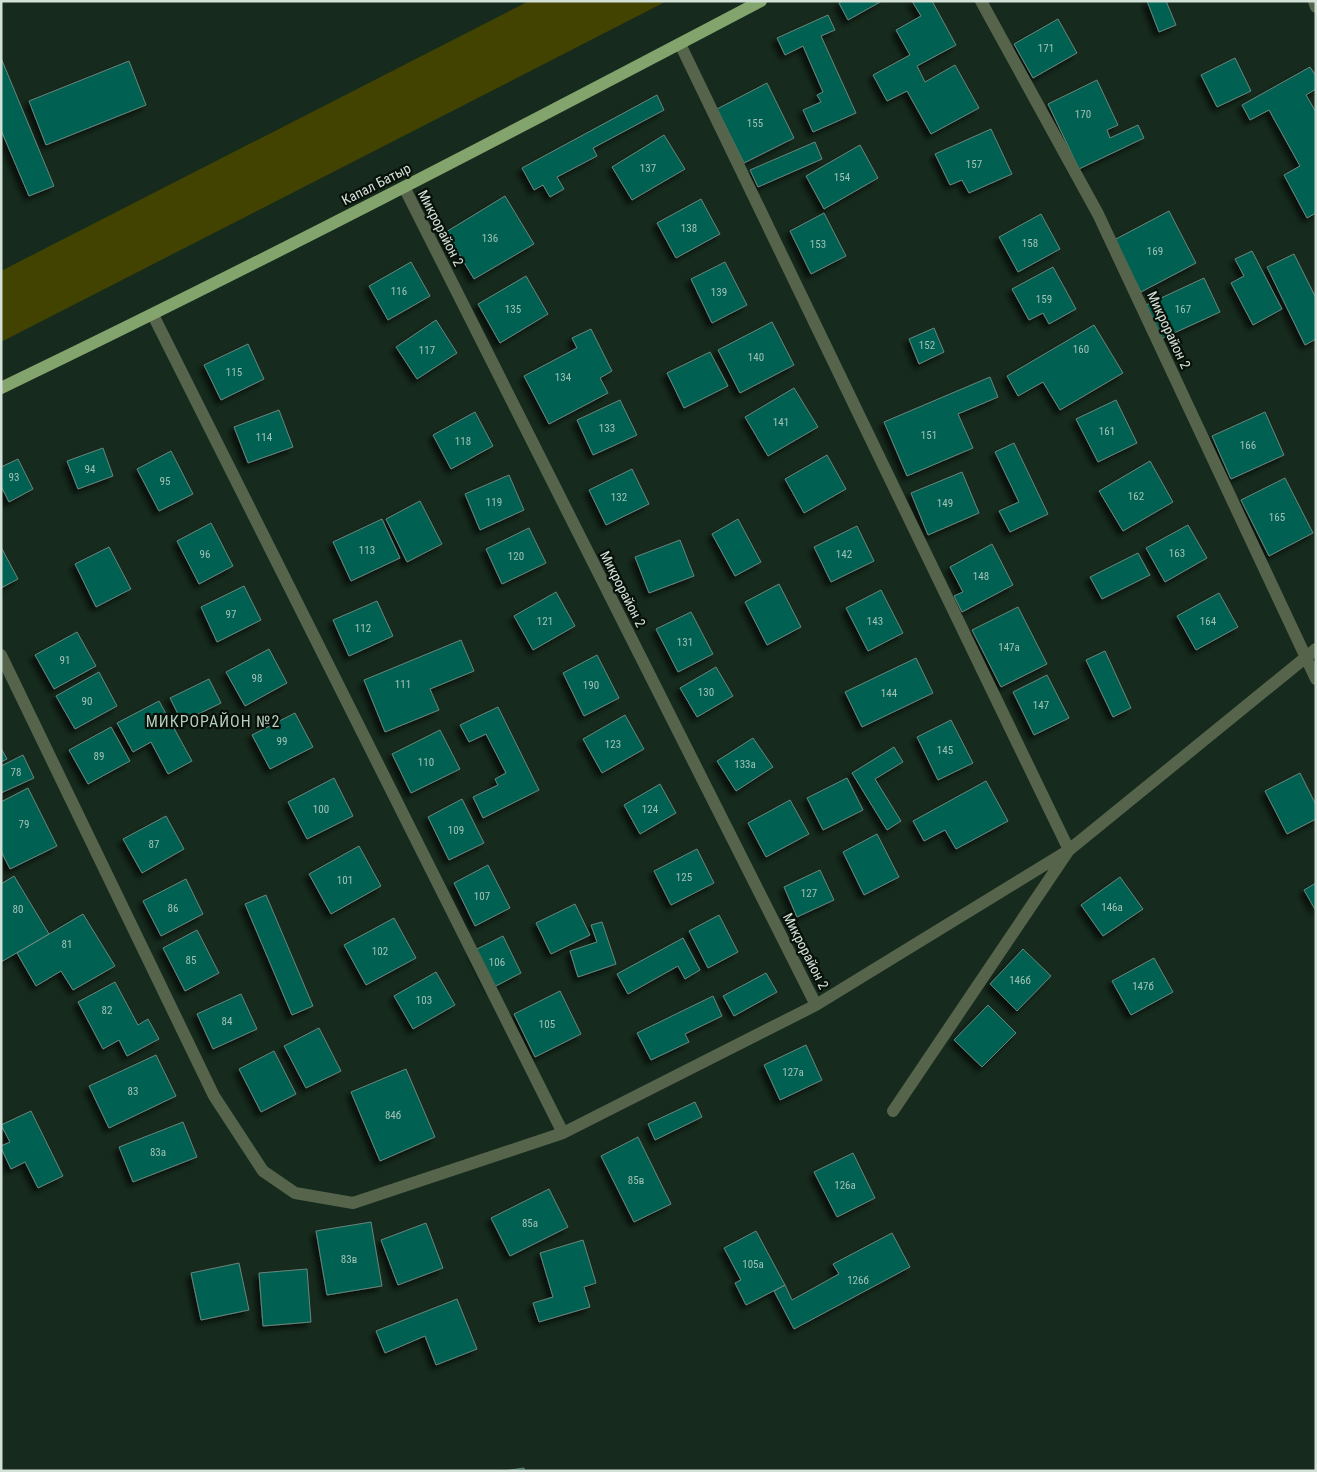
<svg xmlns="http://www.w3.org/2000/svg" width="1317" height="1472" viewBox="0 0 1317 1472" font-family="'Roboto Condensed',sans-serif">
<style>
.green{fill:#424300}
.building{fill:#056151;stroke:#68857d;filter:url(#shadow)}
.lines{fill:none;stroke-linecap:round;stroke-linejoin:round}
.minor{stroke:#55644a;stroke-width:12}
.major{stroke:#84a46d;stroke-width:12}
.labels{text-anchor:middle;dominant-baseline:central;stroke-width:4.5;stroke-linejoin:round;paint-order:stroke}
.number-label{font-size:11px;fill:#a0c1b6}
.street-label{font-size:14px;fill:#d4e1d8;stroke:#08100a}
.quarter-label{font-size:16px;letter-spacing:1px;fill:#b4ccbb;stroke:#08100a}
</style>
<defs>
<filter id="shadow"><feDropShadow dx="-4.5" dy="4.5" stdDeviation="2.5" flood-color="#0009"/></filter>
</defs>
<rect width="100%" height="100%" fill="#162a1d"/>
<path class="green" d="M 529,1 L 667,1 L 1,342 L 1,271 Z"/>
<path class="building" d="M 843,1 L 882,1 L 848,20 L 839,3 Z
M 912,1 L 932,1 L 956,45 L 917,66 L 925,82 L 955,65 L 979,108 L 931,134 L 907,91 L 887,101 L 873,75 L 910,55 L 896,30 L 921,16 Z
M 1147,1 L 1166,1 L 1176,25 L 1159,32 Z
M 828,15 L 835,30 L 821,36 L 856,113 L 813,132 L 803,110 L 821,102 L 817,95 L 823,92 L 803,46 L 785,55 L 777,38 Z
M 1058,19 L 1077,53 L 1033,78 L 1014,44 Z
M 1,58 L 54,186 L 29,196 L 1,130 Z
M 1235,58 L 1251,91 L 1217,107 L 1201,75 Z
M 129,61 L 146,105 L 46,145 L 29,101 Z
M 1310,67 L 1316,76 L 1316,89 L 1306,95 L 1316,112 L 1316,213 L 1307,218 L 1284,175 L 1300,166 L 1269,110 L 1250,120 L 1242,105 Z
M 1097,80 L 1118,125 L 1107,130 L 1110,138 L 1138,125 L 1144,138 L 1079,169 L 1048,104 Z
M 767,83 L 794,138 L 744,163 L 717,109 Z
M 657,95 L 664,110 L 593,148 L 597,156 L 557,177 L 564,189 L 550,197 L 543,185 L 534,190 L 522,168 Z
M 991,129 L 1012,174 L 969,193 L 962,180 L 950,185 L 935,154 Z
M 664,135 L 685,169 L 632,200 L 612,167 Z
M 815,142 L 822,159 L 758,187 L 750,170 Z
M 860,145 L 878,178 L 824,209 L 806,176 Z
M 505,196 L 534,244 L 474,279 L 446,232 Z
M 701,199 L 720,234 L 676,258 L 657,223 Z
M 1169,211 L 1196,263 L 1141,292 L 1114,240 Z
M 824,213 L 846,256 L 811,274 L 790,231 Z
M 1041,214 L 1060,249 L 1018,272 L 999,237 Z
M 1252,251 L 1282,309 L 1253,325 L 1231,283 L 1244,276 L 1235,259 Z
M 1294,254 L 1316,298 L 1316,339 L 1305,345 L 1267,267 Z
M 411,262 L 430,296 L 388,320 L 369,286 Z
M 725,262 L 747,305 L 712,323 L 691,279 Z
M 1053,267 L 1076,309 L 1049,324 L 1043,313 L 1029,320 L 1012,289 Z
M 526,276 L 548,314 L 500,343 L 478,304 Z
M 1204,278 L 1220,312 L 1161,339 L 1146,305 Z
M 436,320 L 457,353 L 417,379 L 396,347 Z
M 772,322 L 794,365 L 740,393 L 718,350 Z
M 1094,325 L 1123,373 L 1060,410 L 1043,382 L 1018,396 L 1007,376 Z
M 934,328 L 944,352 L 919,364 L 909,339 Z
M 591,329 L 612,371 L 600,378 L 608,393 L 549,424 L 524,376 L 577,348 L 572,338 Z
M 248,344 L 264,379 L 221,400 L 204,365 Z
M 710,352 L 728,386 L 684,408 L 667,373 Z
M 990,377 L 998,397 L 958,414 L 973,448 L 907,476 L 884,422 Z
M 794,388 L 818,427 L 768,456 L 745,417 Z
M 620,400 L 637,435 L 593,455 L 577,420 Z
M 1116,400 L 1137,443 L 1098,462 L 1076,419 Z
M 279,410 L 293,447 L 248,463 L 234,427 Z
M 475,412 L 493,446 L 451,469 L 433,435 Z
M 1265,412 L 1284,455 L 1231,479 L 1212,436 Z
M 1014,443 L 1048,514 L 1010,532 L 999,511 L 1019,502 L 995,452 Z
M 103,448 L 113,476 L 78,489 L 67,461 Z
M 171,451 L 193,494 L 159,511 L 137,469 Z
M 827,455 L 846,489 L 804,513 L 785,479 Z
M 18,459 L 33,489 L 9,502 L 1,486 L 1,467 Z
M 1150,461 L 1173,502 L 1123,531 L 1099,491 Z
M 632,469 L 649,504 L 606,525 L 589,490 Z
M 962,472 L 979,513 L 928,535 L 911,493 Z
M 509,475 L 524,510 L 480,530 L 465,494 Z
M 1285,478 L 1313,533 L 1269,556 L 1241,500 Z
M 420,501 L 442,544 L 407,562 L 386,519 Z
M 382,519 L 400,558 L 351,581 L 333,542 Z
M 738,519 L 761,562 L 735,576 L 712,534 Z
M 211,523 L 233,566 L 199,584 L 177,541 Z
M 1188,525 L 1207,558 L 1165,582 L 1146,548 Z
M 857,526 L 874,561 L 831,582 L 814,547 Z
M 529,528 L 546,563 L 502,584 L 486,549 Z
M 680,540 L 694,576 L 649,593 L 635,557 Z
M 992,544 L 1013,585 L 962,612 L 954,596 L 963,592 L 950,567 Z
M 1,547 L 18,579 L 1,588 Z
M 109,547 L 131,589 L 96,607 L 75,564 Z
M 1138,553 L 1150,575 L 1102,599 L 1090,577 Z
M 779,584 L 801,627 L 767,645 L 745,602 Z
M 244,586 L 261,620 L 217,642 L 201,607 Z
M 881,590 L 903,633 L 868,651 L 846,608 Z
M 556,592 L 575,626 L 533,650 L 514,616 Z
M 1219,593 L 1238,627 L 1196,650 L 1177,616 Z
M 377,601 L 393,636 L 349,656 L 333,620 Z
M 1018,607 L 1047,664 L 1001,687 L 972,630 Z
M 691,612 L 713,654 L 678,672 L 656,629 Z
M 77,632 L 96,666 L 54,689 L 35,655 Z
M 461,640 L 474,671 L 430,689 L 439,710 L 385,732 L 364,680 Z
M 269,649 L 287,683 L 245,706 L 226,672 Z
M 1105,651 L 1131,708 L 1113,717 L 1086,660 Z
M 597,655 L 619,698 L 584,716 L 563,673 Z
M 916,658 L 933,693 L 862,727 L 845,692 Z
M 716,667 L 733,696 L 697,717 L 680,688 Z
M 99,672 L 117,706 L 75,729 L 56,696 Z
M 1047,675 L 1069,718 L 1034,735 L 1013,692 Z
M 209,679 L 221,703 L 182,722 L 170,698 Z
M 159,701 L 192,761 L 168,774 L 151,742 L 133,752 L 117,723 Z
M 498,707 L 539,790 L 483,818 L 473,797 L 498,785 L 495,779 L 506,773 L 486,734 L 469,742 L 460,725 Z
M 295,713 L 313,747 L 270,769 L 252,735 Z
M 625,715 L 644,749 L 602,773 L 583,739 Z
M 951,720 L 973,763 L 938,780 L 917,737 Z
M 111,727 L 130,761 L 88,784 L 69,750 Z
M 440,730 L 460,769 L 411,793 L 392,754 Z
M 753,738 L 773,767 L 736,791 L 717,761 Z
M 894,747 L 903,762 L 875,779 L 901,821 L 887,830 L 852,773 Z
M 1,748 L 7,759 L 1,762 Z
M 23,755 L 34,778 L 1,793 L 1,766 Z
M 1300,773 L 1316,805 L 1316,819 L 1287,834 L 1265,791 Z
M 334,778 L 353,816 L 307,839 L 288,802 Z
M 847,778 L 863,810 L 823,830 L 807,798 Z
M 986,781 L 1008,821 L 956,849 L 945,830 L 924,841 L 913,821 Z
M 660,784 L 676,813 L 640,834 L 624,805 Z
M 28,788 L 57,846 L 10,869 L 1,851 L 1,802 Z
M 462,799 L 484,843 L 449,860 L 428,817 Z
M 790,800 L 809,834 L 766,857 L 748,823 Z
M 166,816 L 184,849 L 142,873 L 123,839 Z
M 877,834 L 899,877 L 864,895 L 843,852 Z
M 359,846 L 381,886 L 331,914 L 309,874 Z
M 697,849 L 714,883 L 671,905 L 654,871 Z
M 488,865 L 510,908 L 475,926 L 454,883 Z
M 820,870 L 834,900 L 797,917 L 784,887 Z
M 14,876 L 49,934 L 1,962 L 1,884 Z
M 1120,877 L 1143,909 L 1103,936 L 1081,905 Z
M 186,879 L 203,914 L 161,936 L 143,901 Z
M 1316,883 L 1316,911 L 1304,890 Z
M 266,895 L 313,1006 L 292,1015 L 245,904 Z
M 575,904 L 590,935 L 551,954 L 536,923 Z
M 83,914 L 115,966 L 73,990 L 61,971 L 36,986 L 17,953 Z
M 719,915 L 738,952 L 708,968 L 689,931 Z
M 394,918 L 416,958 L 366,985 L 344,945 Z
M 602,922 L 616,964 L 578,977 L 570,951 L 597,942 L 591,925 Z
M 197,930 L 219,973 L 185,991 L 163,948 Z
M 503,936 L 521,973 L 492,988 L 473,951 Z
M 683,938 L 700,970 L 685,979 L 678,966 L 628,994 L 617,974 Z
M 1023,949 L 1051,976 L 1017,1011 L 990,984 Z
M 1154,958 L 1173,992 L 1131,1015 L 1112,981 Z
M 436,972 L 455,1005 L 413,1029 L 394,996 Z
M 766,973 L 777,992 L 734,1016 L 723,996 Z
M 115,982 L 138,1025 L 148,1019 L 159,1039 L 127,1056 L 119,1040 L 103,1049 L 78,1002 Z
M 560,991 L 581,1034 L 535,1057 L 514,1014 Z
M 241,994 L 257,1029 L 213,1049 L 197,1014 Z
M 713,996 L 722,1016 L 685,1034 L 689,1042 L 651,1060 L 637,1033 Z
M 988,1005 L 1016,1033 L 982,1067 L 954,1040 Z
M 319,1028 L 341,1071 L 306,1088 L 284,1046 Z
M 806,1045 L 822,1080 L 780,1100 L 764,1065 Z
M 274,1051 L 296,1094 L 261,1112 L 239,1069 Z
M 156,1055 L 176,1096 L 109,1128 L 89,1086 Z
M 406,1069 L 435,1137 L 380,1161 L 351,1092 Z
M 695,1102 L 702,1117 L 655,1140 L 648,1124 Z
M 31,1111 L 63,1176 L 38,1188 L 25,1162 L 11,1169 L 1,1148 L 1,1146 L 10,1142 L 1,1125 Z
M 183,1122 L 197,1157 L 133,1182 L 119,1147 Z
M 638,1137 L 671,1204 L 634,1222 L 601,1156 Z
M 853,1153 L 875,1198 L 837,1217 L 814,1172 Z
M 549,1189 L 568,1227 L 510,1256 L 491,1218 Z
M 371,1222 L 382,1286 L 327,1295 L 316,1231 Z
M 426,1223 L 443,1268 L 398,1285 L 381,1240 Z
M 756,1231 L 785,1285 L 746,1305 L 735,1283 L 741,1280 L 724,1248 Z
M 892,1233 L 910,1267 L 794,1329 L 774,1291 L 785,1285 L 792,1300 L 839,1274 L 833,1264 Z
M 583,1240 L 596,1283 L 584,1287 L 590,1307 L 539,1322 L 533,1303 L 553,1297 L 540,1253 Z
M 239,1263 L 249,1310 L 201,1320 L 191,1273 Z
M 307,1269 L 311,1322 L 263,1326 L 259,1273 Z
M 457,1299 L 477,1349 L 436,1365 L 425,1336 L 385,1353 L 376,1331 Z
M 524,1468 L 524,1471 L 504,1471 Z"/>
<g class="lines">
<path class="minor" d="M 981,1 L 1098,214 L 1316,679
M 1314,1 L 1316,7
M 680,44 L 1069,850 L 893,1111
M 404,187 L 816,1005
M 153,315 L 563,1133
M 1,655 L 214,1096 L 263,1171 L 295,1193 L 353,1203 L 563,1133 L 816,1005 L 1069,850 L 1316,649"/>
<path class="major" d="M 1,388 C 257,265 510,133 761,1"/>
</g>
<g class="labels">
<g class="number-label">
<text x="1046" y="48">171</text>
<text x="1083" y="114">170</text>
<text x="755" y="123">155</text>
<text x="974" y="164">157</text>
<text x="648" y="168">137</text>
<text x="842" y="177">154</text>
<text x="689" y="228">138</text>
<text x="490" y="238">136</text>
<text x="1030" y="243">158</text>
<text x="818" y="244">153</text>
<text x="1155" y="251">169</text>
<text x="399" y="291">116</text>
<text x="719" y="292">139</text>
<text x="1044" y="299">159</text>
<text x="513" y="309">135</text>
<text x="1183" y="309">167</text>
<text x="927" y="345">152</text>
<text x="1081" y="349">160</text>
<text x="427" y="350">117</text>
<text x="756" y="357">140</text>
<text x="234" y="372">115</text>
<text x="563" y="377">134</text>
<text x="781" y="422">141</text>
<text x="607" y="428">133</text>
<text x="1107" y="431">161</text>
<text x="929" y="435">151</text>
<text x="264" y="437">114</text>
<text x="463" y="441">118</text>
<text x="1248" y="445">166</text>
<text x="90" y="469">94</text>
<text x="14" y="477">93</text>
<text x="165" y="481">95</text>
<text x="1136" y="496">162</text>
<text x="619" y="497">132</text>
<text x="494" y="502">119</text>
<text x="945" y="503">149</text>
<text x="1277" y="517">165</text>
<text x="367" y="550">113</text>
<text x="1177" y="553">163</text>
<text x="205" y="554">96</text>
<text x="844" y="554">142</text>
<text x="516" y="556">120</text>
<text x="981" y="576">148</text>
<text x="231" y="614">97</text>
<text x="545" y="621">121</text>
<text x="875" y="621">143</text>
<text x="1208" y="621">164</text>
<text x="363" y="628">112</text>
<text x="685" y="642">131</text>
<text x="1009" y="647">147а</text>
<text x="65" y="660">91</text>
<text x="257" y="678">98</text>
<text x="403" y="684">111</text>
<text x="591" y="685">190</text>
<text x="706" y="692">130</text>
<text x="889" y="693">144</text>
<text x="87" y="701">90</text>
<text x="1041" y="705">147</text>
<text x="282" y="741">99</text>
<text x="613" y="744">123</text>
<text x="945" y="750">145</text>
<text x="99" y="756">89</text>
<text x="426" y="762">110</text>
<text x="745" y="764">133а</text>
<text x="16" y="772">78</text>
<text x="321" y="809">100</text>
<text x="650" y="809">124</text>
<text x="24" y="824">79</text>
<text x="456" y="830">109</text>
<text x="154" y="844">87</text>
<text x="684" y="877">125</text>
<text x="345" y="880">101</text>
<text x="809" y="893">127</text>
<text x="482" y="896">107</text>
<text x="1112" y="907">146а</text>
<text x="173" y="908">86</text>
<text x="18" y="909">80</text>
<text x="67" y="944">81</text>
<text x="380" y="951">102</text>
<text x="191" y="960">85</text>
<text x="497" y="962">106</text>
<text x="1020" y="980">146б</text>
<text x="1143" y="986">147б</text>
<text x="424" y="1000">103</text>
<text x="107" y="1010">82</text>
<text x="227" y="1021">84</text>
<text x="547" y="1024">105</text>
<text x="793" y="1072">127а</text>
<text x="133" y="1091">83</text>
<text x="393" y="1115">84б</text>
<text x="158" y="1152">83а</text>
<text x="636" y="1180">85в</text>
<text x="845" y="1185">126а</text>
<text x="530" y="1223">85а</text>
<text x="349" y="1259">83в</text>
<text x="753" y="1264">105а</text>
<text x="858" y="1280">126б</text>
</g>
<g class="street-label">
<text transform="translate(376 184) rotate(-27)">Капал Батыр</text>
<text transform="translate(441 228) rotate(63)">Микрорайон 2</text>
<text transform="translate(1169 330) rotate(65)">Микрорайон 2</text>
<text transform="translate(623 589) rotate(63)">Микрорайон 2</text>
<text transform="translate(806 951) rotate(63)">Микрорайон 2</text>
</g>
<g class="quarter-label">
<text x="213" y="721">МИКРОРАЙОН №2</text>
</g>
</g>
<rect width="1317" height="1472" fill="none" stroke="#d4e1d8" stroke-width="5"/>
</svg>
